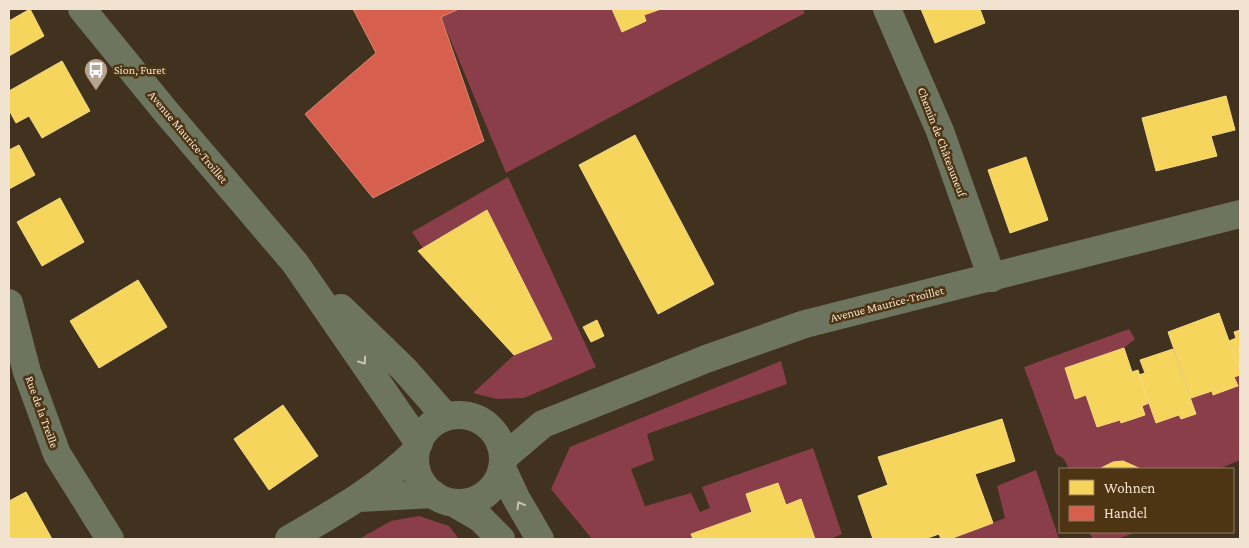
<svg xmlns="http://www.w3.org/2000/svg" width="1249" height="548" viewBox="0 0 1249 548" font-family="'Crimson Pro',serif">
<style>
.green{fill:#8a3e49}
.homes{fill:#f6d55c;stroke:#f5d97f}
.shops{fill:#d6604d;stroke:#de8774}
.lines{fill:none;stroke-linecap:round;stroke-linejoin:round}
.street{stroke:#6d755e;stroke-width:28}
.oneway{stroke:#cac1ae}
.labels{text-anchor:middle;dominant-baseline:central;stroke-width:5;stroke-linejoin:round;paint-order:stroke}
.poi-label{font-size:12px;fill:#f2e2d0;stroke:#4d3412;text-anchor:start}
.street-label{font-size:12px;fill:#f2e2d0;stroke:#4d3412}
</style>
<rect width="100%" height="100%" fill="#40321f"/>
<path class="green" d="M 459,9 L 613,9 L 622,32 L 646,21 L 644,15 L 661,9 L 803,9 L 805,13 L 506,173 L 441,17 Z
M 508,177 L 596,367 L 524,398 L 497,399 L 473,393 L 514,355 L 552,339 L 487,210 L 423,248 L 412,232 Z
M 1129,329 L 1135,339 L 1124,348 L 1065,368 L 1075,399 L 1086,395 L 1097,427 L 1120,420 L 1122,423 L 1145,415 L 1142,406 L 1149,403 L 1157,423 L 1179,415 L 1181,419 L 1196,414 L 1191,398 L 1212,391 L 1214,395 L 1238,387 L 1234,377 L 1240,375 L 1240,460 L 1219,469 L 1069,469 L 1064,459 L 1056,454 L 1024,367 Z
M 781,361 L 787,384 L 647,434 L 654,460 L 631,469 L 645,506 L 691,493 L 700,512 L 710,508 L 702,487 L 813,448 L 842,534 L 830,539 L 815,539 L 801,500 L 786,505 L 778,483 L 746,494 L 752,512 L 691,534 L 693,539 L 592,539 L 551,489 L 570,447 Z
M 1036,470 L 1059,539 L 950,539 L 1005,518 L 997,486 Z
M 419,516 L 449,526 L 459,539 L 359,539 L 391,521 Z
M 1089,532 L 1137,532 L 1117,539 L 1093,539 Z"/>
<path class="homes" d="M 30,9 L 44,36 L 9,56 L 9,21 Z
M 612,9 L 661,9 L 644,15 L 646,21 L 622,32 Z
M 921,9 L 980,9 L 985,23 L 935,43 Z
M 62,61 L 90,111 L 42,138 L 29,116 L 16,123 L 9,110 L 9,91 Z
M 1226,96 L 1235,130 L 1211,136 L 1217,156 L 1156,171 L 1142,118 Z
M 635,135 L 714,284 L 658,314 L 579,165 Z
M 19,145 L 35,175 L 9,189 L 9,150 Z
M 1026,157 L 1048,220 L 1010,233 L 988,170 Z
M 60,198 L 84,242 L 42,266 L 17,222 Z
M 487,210 L 552,339 L 514,355 L 418,251 Z
M 138,280 L 167,327 L 99,368 L 70,321 Z
M 1219,313 L 1240,372 L 1240,375 L 1234,377 L 1238,386 L 1213,395 L 1212,391 L 1191,398 L 1168,332 Z
M 597,320 L 604,336 L 591,342 L 583,327 Z
M 1240,330 L 1240,372 L 1229,341 L 1236,338 L 1234,332 Z
M 1124,348 L 1132,372 L 1138,370 L 1149,403 L 1142,406 L 1145,415 L 1121,423 L 1120,420 L 1097,427 L 1086,395 L 1075,399 L 1065,368 Z
M 1173,349 L 1196,414 L 1181,419 L 1179,415 L 1156,423 L 1139,375 L 1145,373 L 1140,360 Z
M 283,405 L 318,456 L 269,490 L 234,439 Z
M 1002,419 L 1015,461 L 975,474 L 993,523 L 950,539 L 941,539 L 939,534 L 925,539 L 873,539 L 858,496 L 888,485 L 878,457 Z
M 1123,461 L 1141,469 L 1099,469 L 1113,462 Z
M 778,483 L 786,505 L 801,499 L 815,539 L 693,539 L 691,534 L 752,512 L 746,494 Z
M 26,492 L 52,539 L 9,539 L 9,501 Z"/>
<path class="shops" d="M 353,9 L 459,9 L 441,17 L 484,141 L 373,198 L 305,114 L 376,53 Z"/>
<g class="lines">
<path class="street" d="M 82,9 L 167,113 L 295,263 L 419,443
M 887,9 L 940,131 L 992,278
M 9,303 L 27,372 L 57,454 L 110,539
M 341,308 L 404,369 L 446,417
M415 459a44 44 0 1 1 88 0a44 44 0 1 1-88 0Z
M 503,458 L 543,424 L 706,359 L 805,324 L 1240,214
M 502,468 L 516,498 L 540,539
M 360,498 L 433,494
M 454,503 L 480,518 L 501,539
M 289,539 C 334,513 379,488 416,451"/>
</g>
<defs><path id="oneway-chevron" d="M-2-3.5L2.5 0L-2 3.5" fill="none" stroke-width="1.6" stroke-linecap="round" stroke-linejoin="round" transform="scale(1.25)"/></defs>
<g class="oneway">
<use href="#oneway-chevron" transform="translate(363 361) rotate(55)"/>
<use href="#oneway-chevron" transform="translate(520 505) rotate(-119)"/>
</g>
<defs>
<g id="bus-pin" transform="scale(1.25)"><path d="M0 17L-7.5 6A9.5 9.5 0 1 1 7.5 6Z" fill="#b4a492" stroke="#4d3412"/><path d="M-5-6H5V4H4V6H2V4H-2V6H-4V4H-5ZM-3.5-4V0h7V-4ZM-3.5 1.2v1.5H-2V1.2ZM2 1.2v1.5H3.5V1.2Z" fill="#fff"/></g>
</defs>
<g fill-rule="evenodd">
<use href="#bus-pin" x="96" y="70"/>
</g>
<g class="labels">
<g class="poi-label">
<text x="114" y="70">Sion, Furet</text>
</g>
<g class="street-label">
<text transform="translate(188 137) rotate(50)">Avenue Maurice-Troillet</text>
<text transform="translate(942 142) rotate(69)">Chemin de Châteauneuf</text>
<text transform="translate(887 304) rotate(-14)">Avenue Maurice-Troillet</text>
<text transform="translate(42 412) rotate(70)">Rue de la Treille</text>
</g>
</g>
<rect width="1249" height="548" fill="none" stroke="#f2e2d0" stroke-width="20"/>
<rect x="1059" y="468" width="175" height="65" fill="#4d3412" stroke="#8f7a5e"/>
<rect x="1069" y="480" width="25" height="15" fill="#f6d55c" stroke="#8f7a5e"/>
<text x="1104" y="493" font-size="15" fill="#f2e2d0">Wohnen</text>
<rect x="1069" y="506" width="25" height="15" fill="#d6604d" stroke="#8f7a5e"/>
<text x="1104" y="518" font-size="15" fill="#f2e2d0">Handel</text>
</svg>
